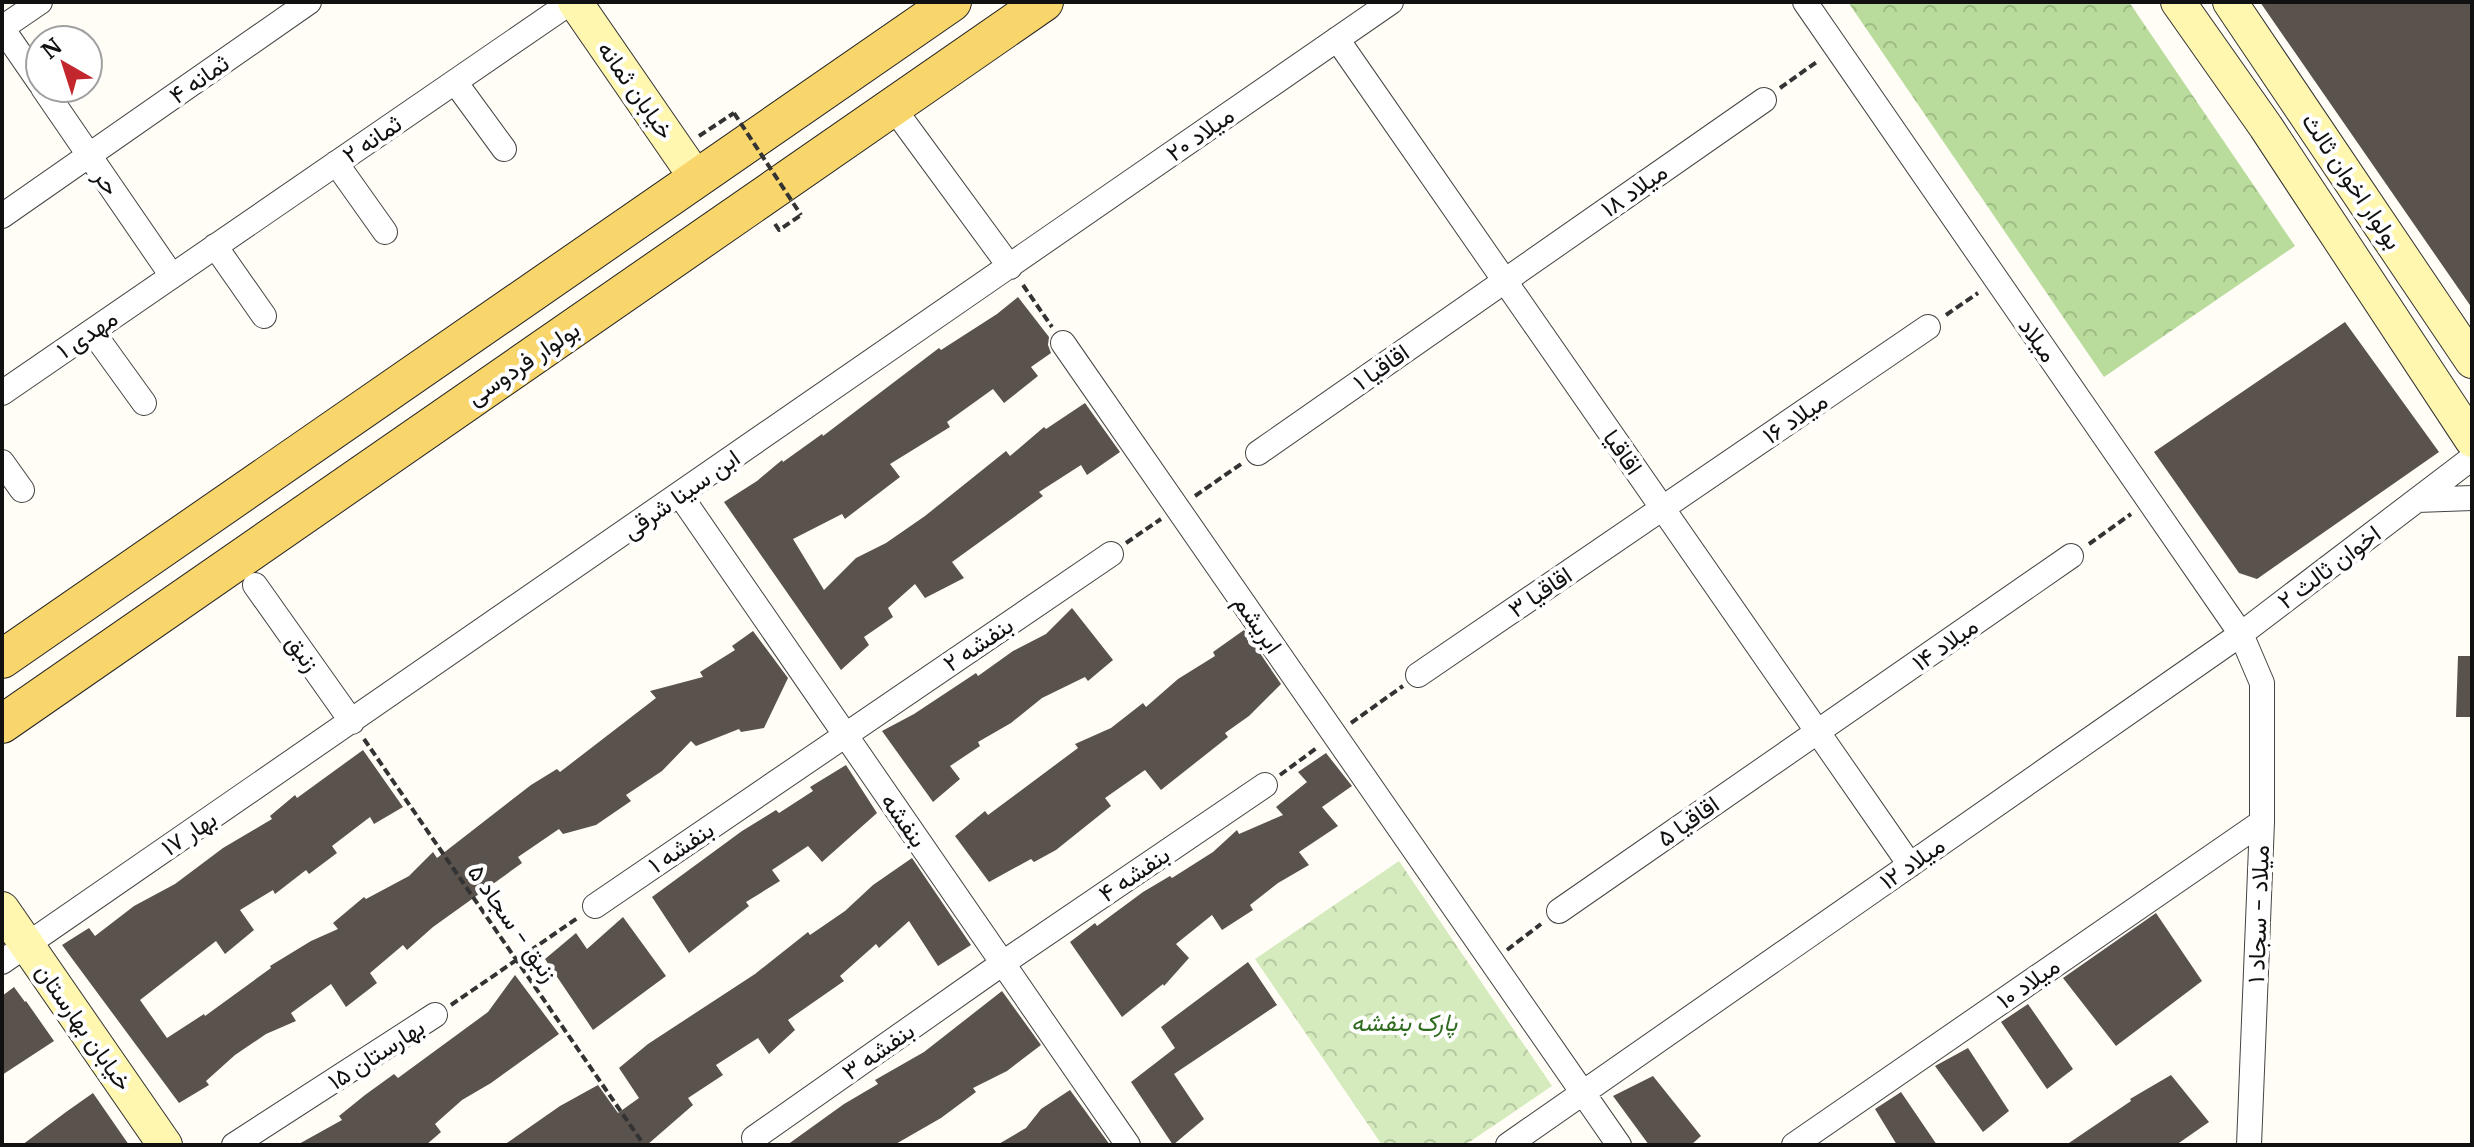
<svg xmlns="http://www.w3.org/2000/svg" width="2474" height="1147" viewBox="0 0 2474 1147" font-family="Merriweather,Vazirmatn,serif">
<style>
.forest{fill:url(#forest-crowns)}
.park{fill:url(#park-crowns)}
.building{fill:#5a524d}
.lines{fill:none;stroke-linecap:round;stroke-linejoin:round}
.street-casing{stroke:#444;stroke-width:26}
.secondary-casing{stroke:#333;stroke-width:36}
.primary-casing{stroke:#222;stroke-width:40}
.path{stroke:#333;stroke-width:4;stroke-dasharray:8 4;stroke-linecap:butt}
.street{stroke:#fff;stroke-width:24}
.secondary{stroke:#fff6b0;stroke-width:34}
.primary{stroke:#f9d66b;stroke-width:38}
.path-bridge{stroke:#333;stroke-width:4;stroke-dasharray:8 4;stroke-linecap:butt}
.labels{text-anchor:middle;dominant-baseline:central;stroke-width:8;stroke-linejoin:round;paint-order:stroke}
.street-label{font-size:24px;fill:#111;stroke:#fff}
.park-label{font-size:24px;font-style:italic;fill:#2f6b1f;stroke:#fff}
</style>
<defs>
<pattern id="forest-crowns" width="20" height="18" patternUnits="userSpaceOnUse" patternTransform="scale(2)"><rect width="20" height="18" fill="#b9dc9c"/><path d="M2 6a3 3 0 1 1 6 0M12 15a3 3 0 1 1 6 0" fill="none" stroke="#9ebc85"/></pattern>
<pattern id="park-crowns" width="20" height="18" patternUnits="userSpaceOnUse" patternTransform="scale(2)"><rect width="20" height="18" fill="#d5ebbd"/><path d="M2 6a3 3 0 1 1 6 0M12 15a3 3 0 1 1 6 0" fill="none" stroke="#b6c8a1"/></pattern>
</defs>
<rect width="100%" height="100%" fill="#fffdf5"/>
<path class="forest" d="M 1848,2 L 2129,2 L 2295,246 L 2104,377 Z"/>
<path class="park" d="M 1399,861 L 1552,1086 L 1465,1145 L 1382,1145 L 1255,959 Z"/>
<path class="building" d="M 2260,2 L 2472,2 L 2472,308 Z
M 1018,297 L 1049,337 L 1048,345 L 1051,353 L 1031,367 L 1038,376 L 1004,403 L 993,389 L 947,422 L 950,427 L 890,464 L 900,477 L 845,519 L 842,514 L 793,539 L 824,590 L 856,558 L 886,543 L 925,516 L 1006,451 L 1010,456 L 1044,427 L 1046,429 L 1085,403 L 1120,452 L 1087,475 L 1081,465 L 1039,492 L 1043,496 L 952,562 L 964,578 L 925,598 L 915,584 L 888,608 L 893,617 L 864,637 L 869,645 L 841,670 L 724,502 L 757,481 L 782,460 L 783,462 L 822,434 L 823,436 L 939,348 L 941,350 L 997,314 Z
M 2345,322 L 2439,452 L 2257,579 L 2239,573 L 2154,452 Z
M 1072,608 L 1113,660 L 1088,681 L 1085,677 L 1042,698 L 1011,723 L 978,742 L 980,746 L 950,766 L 960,779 L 933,802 L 882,731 L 914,714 L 976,673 L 978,676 L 1013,651 L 1046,634 Z
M 1244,630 L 1281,684 L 1249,716 L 1225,733 L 1228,737 L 1161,790 L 1145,770 L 1105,798 L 1111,806 L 1056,850 L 1034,862 L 1031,859 L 989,882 L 955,836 L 985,811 L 988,815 L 1078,748 L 1075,744 L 1111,728 L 1143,703 L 1146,707 L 1178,679 L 1215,656 L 1213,652 Z
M 753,631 L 788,678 L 764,728 L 741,732 L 739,729 L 696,746 L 691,741 L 662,771 L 626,795 L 631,801 L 596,825 L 563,834 L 559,829 L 518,857 L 522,863 L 433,927 L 407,950 L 403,945 L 370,973 L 377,983 L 346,1007 L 331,984 L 291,1013 L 296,1021 L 266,1034 L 235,1055 L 206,1081 L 209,1085 L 179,1103 L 62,945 L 89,928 L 95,936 L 134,906 L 175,884 L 223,848 L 272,819 L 270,816 L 295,795 L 297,798 L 363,750 L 403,807 L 374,824 L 370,817 L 332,846 L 337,853 L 309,874 L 306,870 L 275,894 L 273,890 L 240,910 L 254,930 L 225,954 L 216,941 L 140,1000 L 167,1038 L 204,1014 L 205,1016 L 271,968 L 270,966 L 311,941 L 338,929 L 333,923 L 364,897 L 366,899 L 409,876 L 433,852 L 437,858 L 531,785 L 557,769 L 560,772 L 656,698 L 650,691 L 703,677 L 700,672 L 735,650 L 732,646 Z
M 2458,656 L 2472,656 L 2472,717 L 2456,717 Z
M 1326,753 L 1352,786 L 1322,807 L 1338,826 L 1299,852 L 1309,865 L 1278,883 L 1250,905 L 1253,910 L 1222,930 L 1212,915 L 1176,944 L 1189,958 L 1164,986 L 1163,984 L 1122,1017 L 1070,942 L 1095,923 L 1097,926 L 1143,892 L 1170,876 L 1172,878 L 1213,852 L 1237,830 L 1239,834 L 1283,815 L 1276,807 L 1307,782 L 1298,772 Z
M 846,765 L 877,813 L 822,862 L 808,846 L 772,870 L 780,881 L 746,902 L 749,906 L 689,953 L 652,897 L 742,831 L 776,810 L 779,813 L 813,791 L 810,787 Z
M 912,858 L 971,945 L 938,966 L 909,921 L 879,948 L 876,944 L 840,976 L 844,981 L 788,1020 L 795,1030 L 769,1054 L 758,1038 L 716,1065 L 723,1075 L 688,1098 L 693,1105 L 647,1145 L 504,1145 L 560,1106 L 598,1085 L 618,1113 L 639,1098 L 619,1068 L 648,1044 L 755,974 L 808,932 L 810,935 L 845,911 L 873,885 Z
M 2156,913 L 2202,981 L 2116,1046 L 2063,978 Z
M 623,917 L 666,976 L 593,1030 L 545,959 L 576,933 L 587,949 Z
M 1248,962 L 1277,1005 L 1174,1074 L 1204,1119 L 1173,1145 L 1131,1082 L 1175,1048 L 1161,1027 Z
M 515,975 L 559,1034 L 491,1083 L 462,1100 L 435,1124 L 441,1132 L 426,1145 L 297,1145 L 342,1120 L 339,1116 L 365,1095 L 394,1074 L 398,1078 L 488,1012 Z
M 14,987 L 25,1002 L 26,1001 L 54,1041 L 2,1075 L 2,996 Z
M 1002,991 L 1041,1045 L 1007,1071 L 973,1088 L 976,1092 L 941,1118 L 894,1145 L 787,1145 L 844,1104 L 878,1084 L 875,1080 L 924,1052 Z
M 2028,1004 L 2073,1069 L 2047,1089 L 2001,1022 Z
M 1968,1048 L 2009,1111 L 1983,1132 L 1935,1066 Z
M 2171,1075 L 2209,1122 L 2176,1145 L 2066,1145 L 2131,1101 L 2130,1099 Z
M 1653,1076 L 1701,1136 L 1691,1145 L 1649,1145 L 1613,1096 Z
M 1070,1090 L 1110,1145 L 997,1145 L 1026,1128 L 1041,1109 Z
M 1901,1092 L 1937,1145 L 1897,1145 L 1875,1109 Z
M 93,1093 L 129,1145 L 22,1145 L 66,1112 Z"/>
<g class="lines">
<g class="street-casing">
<path id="street" d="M 1805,2 L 2241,634 L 2262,683 L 2262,822 L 2249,1145
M 2,28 L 40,83
M 2,28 L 40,2
M 1337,39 L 1910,865
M 455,82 L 504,149
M 43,88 L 172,276
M 892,106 L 1010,267
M 336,163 L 385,232
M 2,216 L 309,2
M 215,246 L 264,316
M 92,331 L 144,403
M 1063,343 L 1619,1145
M 2,393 L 571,2
M 1258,453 L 1764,100
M 2,462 L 22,490
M 680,495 L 1128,1145
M 2417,500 L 2472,498
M 255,585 L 352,722
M 1418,675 L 1928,327
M 595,906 L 1111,554
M 1559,911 L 2071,556
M 2,962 L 1391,2
M 754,1138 L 1003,963 L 1265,785
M 234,1145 L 435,1015
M 1508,1145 L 2241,634 L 2472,458
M 1794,1145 L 2262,822"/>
</g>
<g class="secondary-casing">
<path id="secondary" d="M 575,2 L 697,179
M 2178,2 L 2266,127 L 2472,440
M 2230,2 L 2472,361
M 2,909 L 165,1145"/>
</g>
<g class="primary-casing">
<path id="primary" d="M 2,659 L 952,2
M 2,724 L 1044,2"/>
</g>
<path class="path" d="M 1780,88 L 1818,61
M 699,136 L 734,113
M 775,224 L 779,230 L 801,215
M 1023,285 L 1052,327
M 1946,315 L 1978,293
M 1195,496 L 1241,464
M 1126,543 L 1161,519
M 2089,544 L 2131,514
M 1351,723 L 1403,686
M 364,739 L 644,1145
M 1280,775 L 1318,747
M 1507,950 L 1541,924
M 451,1005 L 579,917"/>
<use href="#street" class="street"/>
<use href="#secondary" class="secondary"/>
<use href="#primary" class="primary"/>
<path class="path-bridge" d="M 734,113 L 801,215"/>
</g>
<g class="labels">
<g class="street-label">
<text transform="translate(199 79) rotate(-35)">ثمانه ۴</text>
<text transform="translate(636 90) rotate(55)">خیابان ثمانه</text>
<text transform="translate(1200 134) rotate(-35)">میلاد ۲۰</text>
<text transform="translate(372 139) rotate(-34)">ثمانه ۲</text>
<text transform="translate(2352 181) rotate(56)">بولوار اخوان ثالث</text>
<text transform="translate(107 182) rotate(56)">حر</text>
<text transform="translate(1634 190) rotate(-35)">میلاد ۱۸</text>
<text transform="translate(87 334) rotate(-34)">مهدی ۱</text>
<text transform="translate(2038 340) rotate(55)">میلاد</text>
<text transform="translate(523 363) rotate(-34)">بولوار فردوسی</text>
<text transform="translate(1381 367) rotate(-35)">اقاقیا ۱</text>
<text transform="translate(1795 418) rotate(-34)">میلاد ۱۶</text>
<text transform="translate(1623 452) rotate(55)">اقاقیا</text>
<text transform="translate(681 494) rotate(-35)">ابن سینا شرقی</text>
<text transform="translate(2329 567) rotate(-37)">اخوان ثالث ۲</text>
<text transform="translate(1540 592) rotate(-34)">اقاقیا ۳</text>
<text transform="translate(1258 624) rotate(55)">ابریشم</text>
<text transform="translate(978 644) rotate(-34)">بنفشه ۲</text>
<text transform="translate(1945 644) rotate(-35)">میلاد ۱۴</text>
<text transform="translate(303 653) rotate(55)">زنبق</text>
<text transform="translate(904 820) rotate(55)">بنفشه</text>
<text transform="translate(1688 821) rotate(-35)">اقاقیا ۵</text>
<text transform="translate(189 833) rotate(-34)">بهار ۱۷</text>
<text transform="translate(681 847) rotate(-34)">بنفشه ۱</text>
<text transform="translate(1912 863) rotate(-35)">میلاد ۱۲</text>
<text transform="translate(1134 874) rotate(-34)">بنفشه ۴</text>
<text transform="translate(2258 914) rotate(-88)">میلاد - سجاد ۱</text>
<text transform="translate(513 923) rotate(55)">زنبق - سجاد ۵</text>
<text transform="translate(2028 983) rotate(-35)">میلاد ۱۰</text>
<text transform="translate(84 1027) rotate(55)">خیابان بهارستان</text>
<text transform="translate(878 1051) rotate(-35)">بنفشه ۳</text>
<text transform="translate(376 1054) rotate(-33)">بهارستان ۱۵</text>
</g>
<g class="park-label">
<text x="1404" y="1022">پارک بنفشه</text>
</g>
</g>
<rect width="2474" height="1147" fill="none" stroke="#111111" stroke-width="8"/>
<g transform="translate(64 64) rotate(321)"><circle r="38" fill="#ffffff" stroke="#a0a0a0" stroke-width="2"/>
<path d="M0-6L14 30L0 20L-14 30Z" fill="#c4262e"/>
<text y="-12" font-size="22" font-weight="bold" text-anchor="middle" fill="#111111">N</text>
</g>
</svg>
